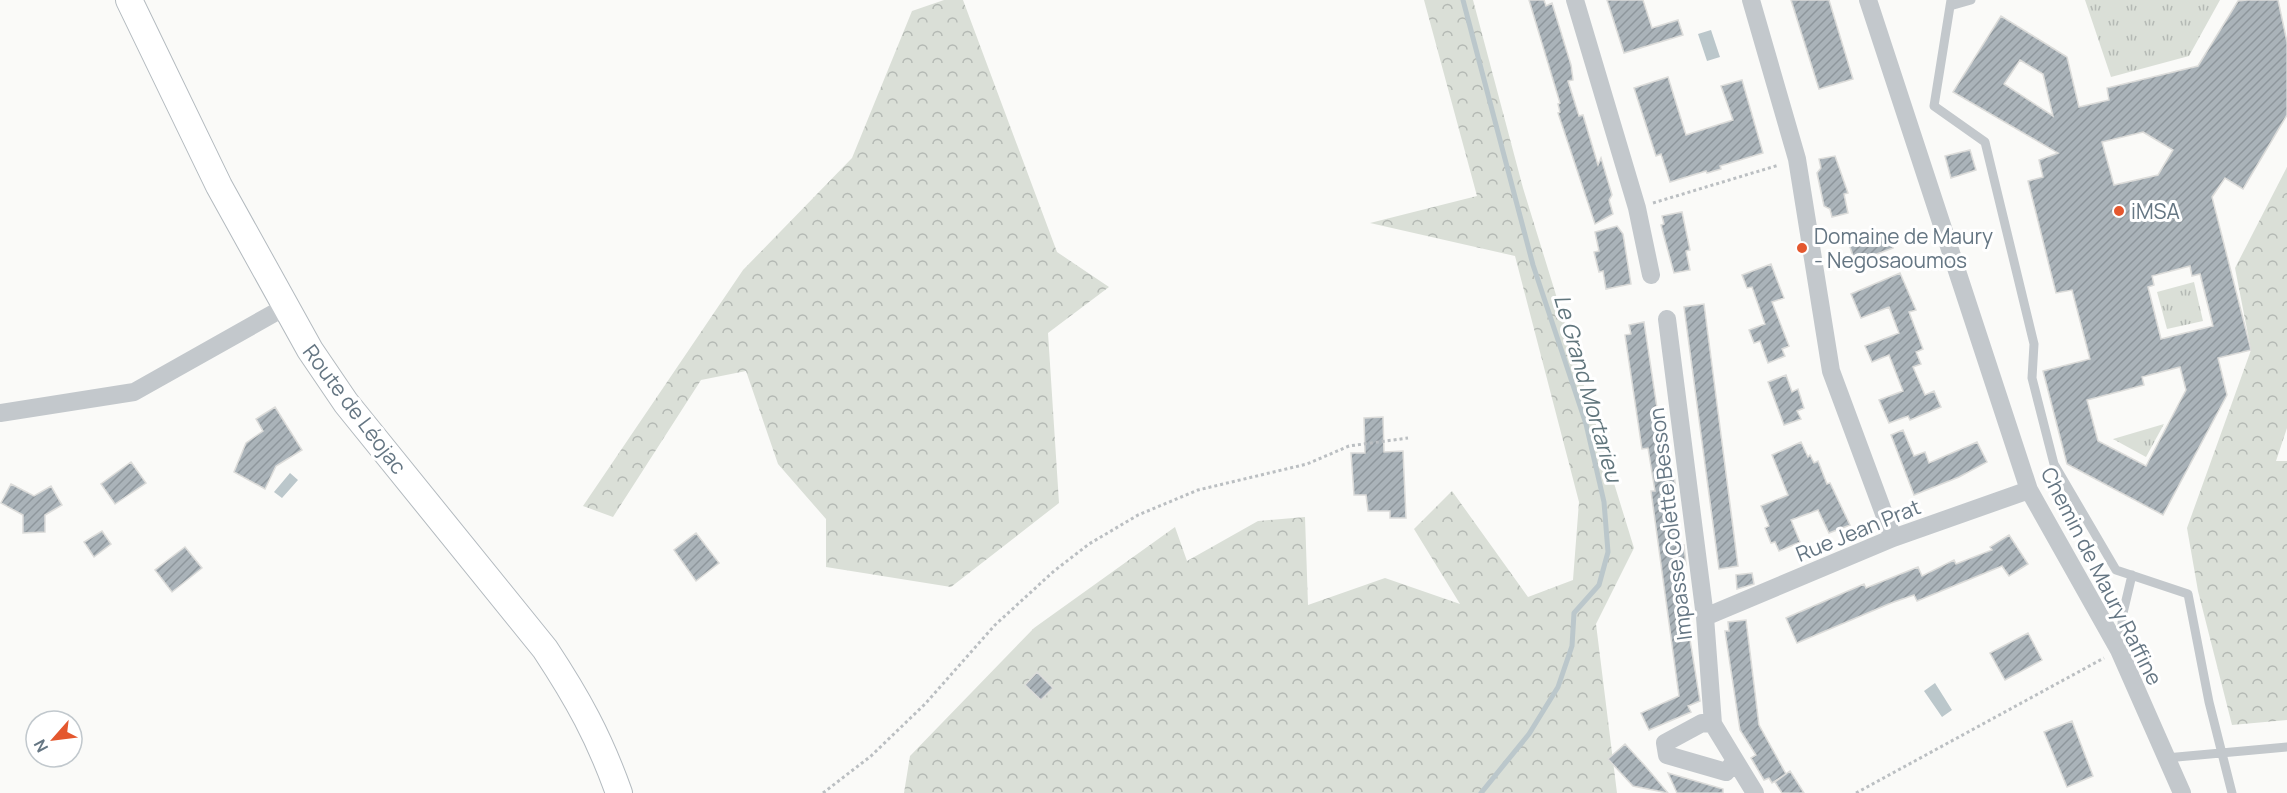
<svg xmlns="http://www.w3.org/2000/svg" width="2287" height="793" viewBox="0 0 2287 793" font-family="Manrope,sans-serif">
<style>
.grass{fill:url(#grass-tufts)}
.forest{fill:url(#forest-crowns)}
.water{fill:#bbc7cb}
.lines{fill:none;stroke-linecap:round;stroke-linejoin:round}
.stream{stroke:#bbc7cb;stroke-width:5}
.building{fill:url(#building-hatch);stroke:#dcdcda;stroke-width:1.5;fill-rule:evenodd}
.secondary-casing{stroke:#b3babf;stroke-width:28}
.path{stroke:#bbbfc2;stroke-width:3;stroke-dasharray:3 3;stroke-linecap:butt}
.lane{stroke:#c3c8cc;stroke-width:9}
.street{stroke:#c3c8cc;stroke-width:18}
.secondary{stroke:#fff;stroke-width:26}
.poi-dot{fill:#e4572e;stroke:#fff;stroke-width:2}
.labels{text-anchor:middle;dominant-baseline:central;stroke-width:6;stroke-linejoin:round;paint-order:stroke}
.poi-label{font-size:21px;fill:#657683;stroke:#fff;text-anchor:start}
.street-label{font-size:21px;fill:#657683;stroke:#fff}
.water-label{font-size:22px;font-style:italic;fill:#60757c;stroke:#fff}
</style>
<defs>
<pattern id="grass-tufts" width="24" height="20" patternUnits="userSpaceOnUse" patternTransform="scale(1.5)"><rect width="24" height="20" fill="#dadfd7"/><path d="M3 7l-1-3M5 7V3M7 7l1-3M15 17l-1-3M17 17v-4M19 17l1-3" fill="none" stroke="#b4b9b4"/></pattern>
<pattern id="forest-crowns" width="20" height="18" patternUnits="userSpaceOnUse" patternTransform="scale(1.5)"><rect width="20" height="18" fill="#dadfd7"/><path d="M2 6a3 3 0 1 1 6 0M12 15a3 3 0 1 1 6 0" fill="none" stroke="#b4b9b4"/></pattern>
<pattern id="building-hatch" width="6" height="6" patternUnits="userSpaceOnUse" patternTransform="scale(1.5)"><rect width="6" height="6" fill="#aab3b9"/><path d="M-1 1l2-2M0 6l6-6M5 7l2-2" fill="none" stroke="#8e969c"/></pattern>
</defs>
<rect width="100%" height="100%" fill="#fafaf8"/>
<path class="grass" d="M 2085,0 L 2220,0 L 2189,56 L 2111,77 Z
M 2194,282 L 2203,321 L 2167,329 L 2157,292 Z
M 2164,424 L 2146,457 L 2113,439 Z"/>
<path class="forest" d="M 944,0 L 963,0 L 1057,252 L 1109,287 L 1048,333 L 1059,503 L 951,587 L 826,567 L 826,519 L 778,464 L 746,371 L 701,380 L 613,517 L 583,506 L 743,270 L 852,158 L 912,11 Z
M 1424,0 L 1473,0 L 1523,188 L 1634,548 L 1596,624 L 1617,793 L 904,793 L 910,756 L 1034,628 L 1175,527 L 1187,561 L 1258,521 L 1305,517 L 1308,605 L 1385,578 L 1460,604 L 1414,529 L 1452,491 L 1528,597 L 1573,580 L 1579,502 L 1515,256 L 1370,223 L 1477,196 Z
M 2287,167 L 2287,428 L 2276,461 L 2287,461 L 2287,720 L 2232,725 L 2198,591 L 2187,528 L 2251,350 L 2235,268 Z"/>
<path class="water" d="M 1711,30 L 1720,57 L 1707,61 L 1698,34 Z
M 290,473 L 298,480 L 282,498 L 274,492 Z
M 1935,683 L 1952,710 L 1942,717 L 1924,691 Z"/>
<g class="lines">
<path class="stream" d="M 1463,0 L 1533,265 L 1586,424 L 1604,502 L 1608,552 L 1599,585 L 1574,613 L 1572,646 L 1558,687 L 1529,734 L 1481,793"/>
</g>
<path class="building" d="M 1529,0 L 1544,0 L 1546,6 L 1552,3 L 1571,65 L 1573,80 L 1568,81 L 1579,116 L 1583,115 L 1598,165 L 1601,158 L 1612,195 L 1609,200 L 1613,214 L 1595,224 L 1558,113 L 1560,112 L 1558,104 L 1560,103 Z
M 1607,0 L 1643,0 L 1652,28 L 1678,20 L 1683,35 L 1624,53 Z
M 1791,0 L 1829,0 L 1853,79 L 1819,89 Z
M 2247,0 L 2278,0 L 2287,42 L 2287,115 L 2243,189 L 2225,178 L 2212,197 L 2251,350 L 2218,358 L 2227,395 L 2163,515 L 2067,464 L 2043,371 L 2090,359 L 2072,290 L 2056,293 L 2028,181 L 2043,177 L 2039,160 L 2058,153 L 1953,92 L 2001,16 L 2067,57 L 2079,107 L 2109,100 L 2107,88 L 2198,66 L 2238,1 ZM 2020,60 L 2043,74 L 2053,116 L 2004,84 ZM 2143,132 L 2173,150 L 2158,175 L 2114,185 L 2102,142 ZM 2190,266 L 2192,276 L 2200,274 L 2213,326 L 2161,339 L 2148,287 L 2154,285 L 2152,276 ZM 2180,367 L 2186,390 L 2146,466 L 2098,441 L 2087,400 L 2144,385 L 2142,377 Z
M 1668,77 L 1686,135 L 1733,120 L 1721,86 L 1742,80 L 1763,153 L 1720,166 L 1721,169 L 1707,173 L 1706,171 L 1670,182 L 1661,154 L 1656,156 L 1634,88 Z
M 1970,150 L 1976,170 L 1951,178 L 1945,156 Z
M 1835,156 L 1848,193 L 1844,194 L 1848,213 L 1832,217 L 1830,209 L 1824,206 L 1817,173 L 1821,168 L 1819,159 Z
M 1682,212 L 1690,250 L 1686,251 L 1690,270 L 1674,273 L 1661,225 L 1664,224 L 1662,216 Z
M 1617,226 L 1623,234 L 1631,284 L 1606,289 L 1603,271 L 1599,272 L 1594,252 L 1599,251 L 1595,232 Z
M 1871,232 L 1874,237 L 1886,232 L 1893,248 L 1855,262 L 1848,241 Z
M 1771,264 L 1784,298 L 1772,302 L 1789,346 L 1782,349 L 1785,356 L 1768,363 L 1760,341 L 1754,343 L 1749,330 L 1765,324 L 1752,287 L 1747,288 L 1742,275 Z
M 1900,273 L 1916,310 L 1909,312 L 1923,349 L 1916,352 L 1921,364 L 1913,367 L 1925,395 L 1934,391 L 1941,407 L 1910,420 L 1908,416 L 1889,423 L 1879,400 L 1903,391 L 1889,355 L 1872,362 L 1865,346 L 1899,333 L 1889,307 L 1861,318 L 1851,294 Z
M 1704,304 L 1738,566 L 1719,569 L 1684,307 Z
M 1644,322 L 1665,461 L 1669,469 L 1673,469 L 1676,489 L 1672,489 L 1680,546 L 1684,545 L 1686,565 L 1680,566 L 1684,603 L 1700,701 L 1688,706 L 1691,712 L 1649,730 L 1641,713 L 1679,696 L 1651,491 L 1655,491 L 1648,448 L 1642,449 L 1625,335 L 1631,334 L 1629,325 Z
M 1786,375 L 1792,392 L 1798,389 L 1804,408 L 1797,411 L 1801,419 L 1784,425 L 1768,382 Z
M 275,407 L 302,450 L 276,466 L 265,489 L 234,472 L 246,443 L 263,431 L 256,419 Z
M 1383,417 L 1384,452 L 1403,451 L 1406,518 L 1390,518 L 1390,511 L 1368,511 L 1366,495 L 1354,495 L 1351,453 L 1365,453 L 1364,418 Z
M 1903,430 L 1914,456 L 1925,452 L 1929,463 L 1977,442 L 1987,462 L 1959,477 L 1914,495 L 1891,435 Z
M 1801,442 L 1808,457 L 1810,455 L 1814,463 L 1818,461 L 1827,484 L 1830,483 L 1850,525 L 1829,533 L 1818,510 L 1791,520 L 1800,542 L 1779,551 L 1775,542 L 1771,543 L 1765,528 L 1769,526 L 1761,506 L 1788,495 L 1772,455 Z
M 131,462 L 146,483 L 115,504 L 101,484 Z
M 11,484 L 34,496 L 51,486 L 62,505 L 45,515 L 45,532 L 23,533 L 23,515 L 1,503 Z
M 102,531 L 111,544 L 94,557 L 84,542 Z
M 696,533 L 719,563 L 696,581 L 674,550 Z
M 2009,535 L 2028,564 L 2009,576 L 2002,566 L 1917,601 L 1914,595 L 1891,603 L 1797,643 L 1786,618 L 1864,584 L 1866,588 L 1918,567 L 1922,576 L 1954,560 L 1956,564 L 1992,550 L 1990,547 Z
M 185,547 L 202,568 L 172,592 L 155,570 Z
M 1752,573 L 1754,584 L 1737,589 L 1736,575 Z
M 1746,620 L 1759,725 L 1786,774 L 1772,783 L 1769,778 L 1764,780 L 1751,758 L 1756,755 L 1740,730 L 1725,631 L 1729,631 L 1728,622 Z
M 2028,633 L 2042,660 L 2005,680 L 1990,653 Z
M 1037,672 L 1053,688 L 1041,700 L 1025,685 Z
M 2072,721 L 2093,776 L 2067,787 L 2044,732 Z
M 1625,744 L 1646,767 L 1668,793 L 1633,786 L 1608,759 Z
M 1790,771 L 1804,793 L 1782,793 L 1775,782 Z
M 1668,773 L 1723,789 L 1723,793 L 1677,793 Z"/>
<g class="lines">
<g class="secondary-casing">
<path id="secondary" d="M 129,0 L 219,186 L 310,350 L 346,403 L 545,649 C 578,699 599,737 619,793"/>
</g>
<path class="path" d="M 1653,203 L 1779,165
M 823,793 L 871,756 L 925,704 L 995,625 L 1054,571 L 1089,544 L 1138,515 L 1198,490 L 1307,464 L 1349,446 L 1408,438
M 1856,793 L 2104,658"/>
<path class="lane" d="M 1951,0 L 1934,106 L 1985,142 L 2034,344 L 2032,378 L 2054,464 L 2116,570 L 2188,594 L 2209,702 L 2232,793
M 1950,6 L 1971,0
M 2120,645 L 2123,613 L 2132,575
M 2166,758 L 2287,747"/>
<path class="street" d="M 1575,0 L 1637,208 L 1651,275
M 1751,0 L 1797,159 L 1831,371 L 1893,538
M 1868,0 L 2029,490 L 2119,650 L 2182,793
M 1667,319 L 1705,617 L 1713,724 L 1755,793
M 0,413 L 134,392 L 285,307
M 1705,617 L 1893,538 L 2029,490
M 1713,724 L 1702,723 L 1665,743 L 1667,755 L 1726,772 L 1735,761"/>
<use href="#secondary" class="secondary"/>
</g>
<g class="poi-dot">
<circle cx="2119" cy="211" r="6"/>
<circle cx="1802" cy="248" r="6"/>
</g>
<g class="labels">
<g class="poi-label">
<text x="2131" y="211">iMSA</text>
<text x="1814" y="236">Domaine de Maury<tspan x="1814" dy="24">- Negosaoumos</tspan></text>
</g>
<g class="street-label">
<text transform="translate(355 409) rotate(53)">Route de Léojac</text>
<text transform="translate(1670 524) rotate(-97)">Impasse Colette Besson</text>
<text transform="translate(1858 530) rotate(-22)">Rue Jean Prat</text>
<text transform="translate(2102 576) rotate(63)">Chemin de Maury Raffine</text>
</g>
<g class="water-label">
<text transform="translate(1588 388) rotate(74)">Le Grand Mortarieu</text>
</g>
</g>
<g transform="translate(54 739) rotate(242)"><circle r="28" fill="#ffffff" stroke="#c1c8cd" stroke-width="1.5"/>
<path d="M0-4.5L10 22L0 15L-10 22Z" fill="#e4572e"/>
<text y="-9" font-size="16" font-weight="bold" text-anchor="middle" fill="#657683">N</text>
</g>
</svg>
